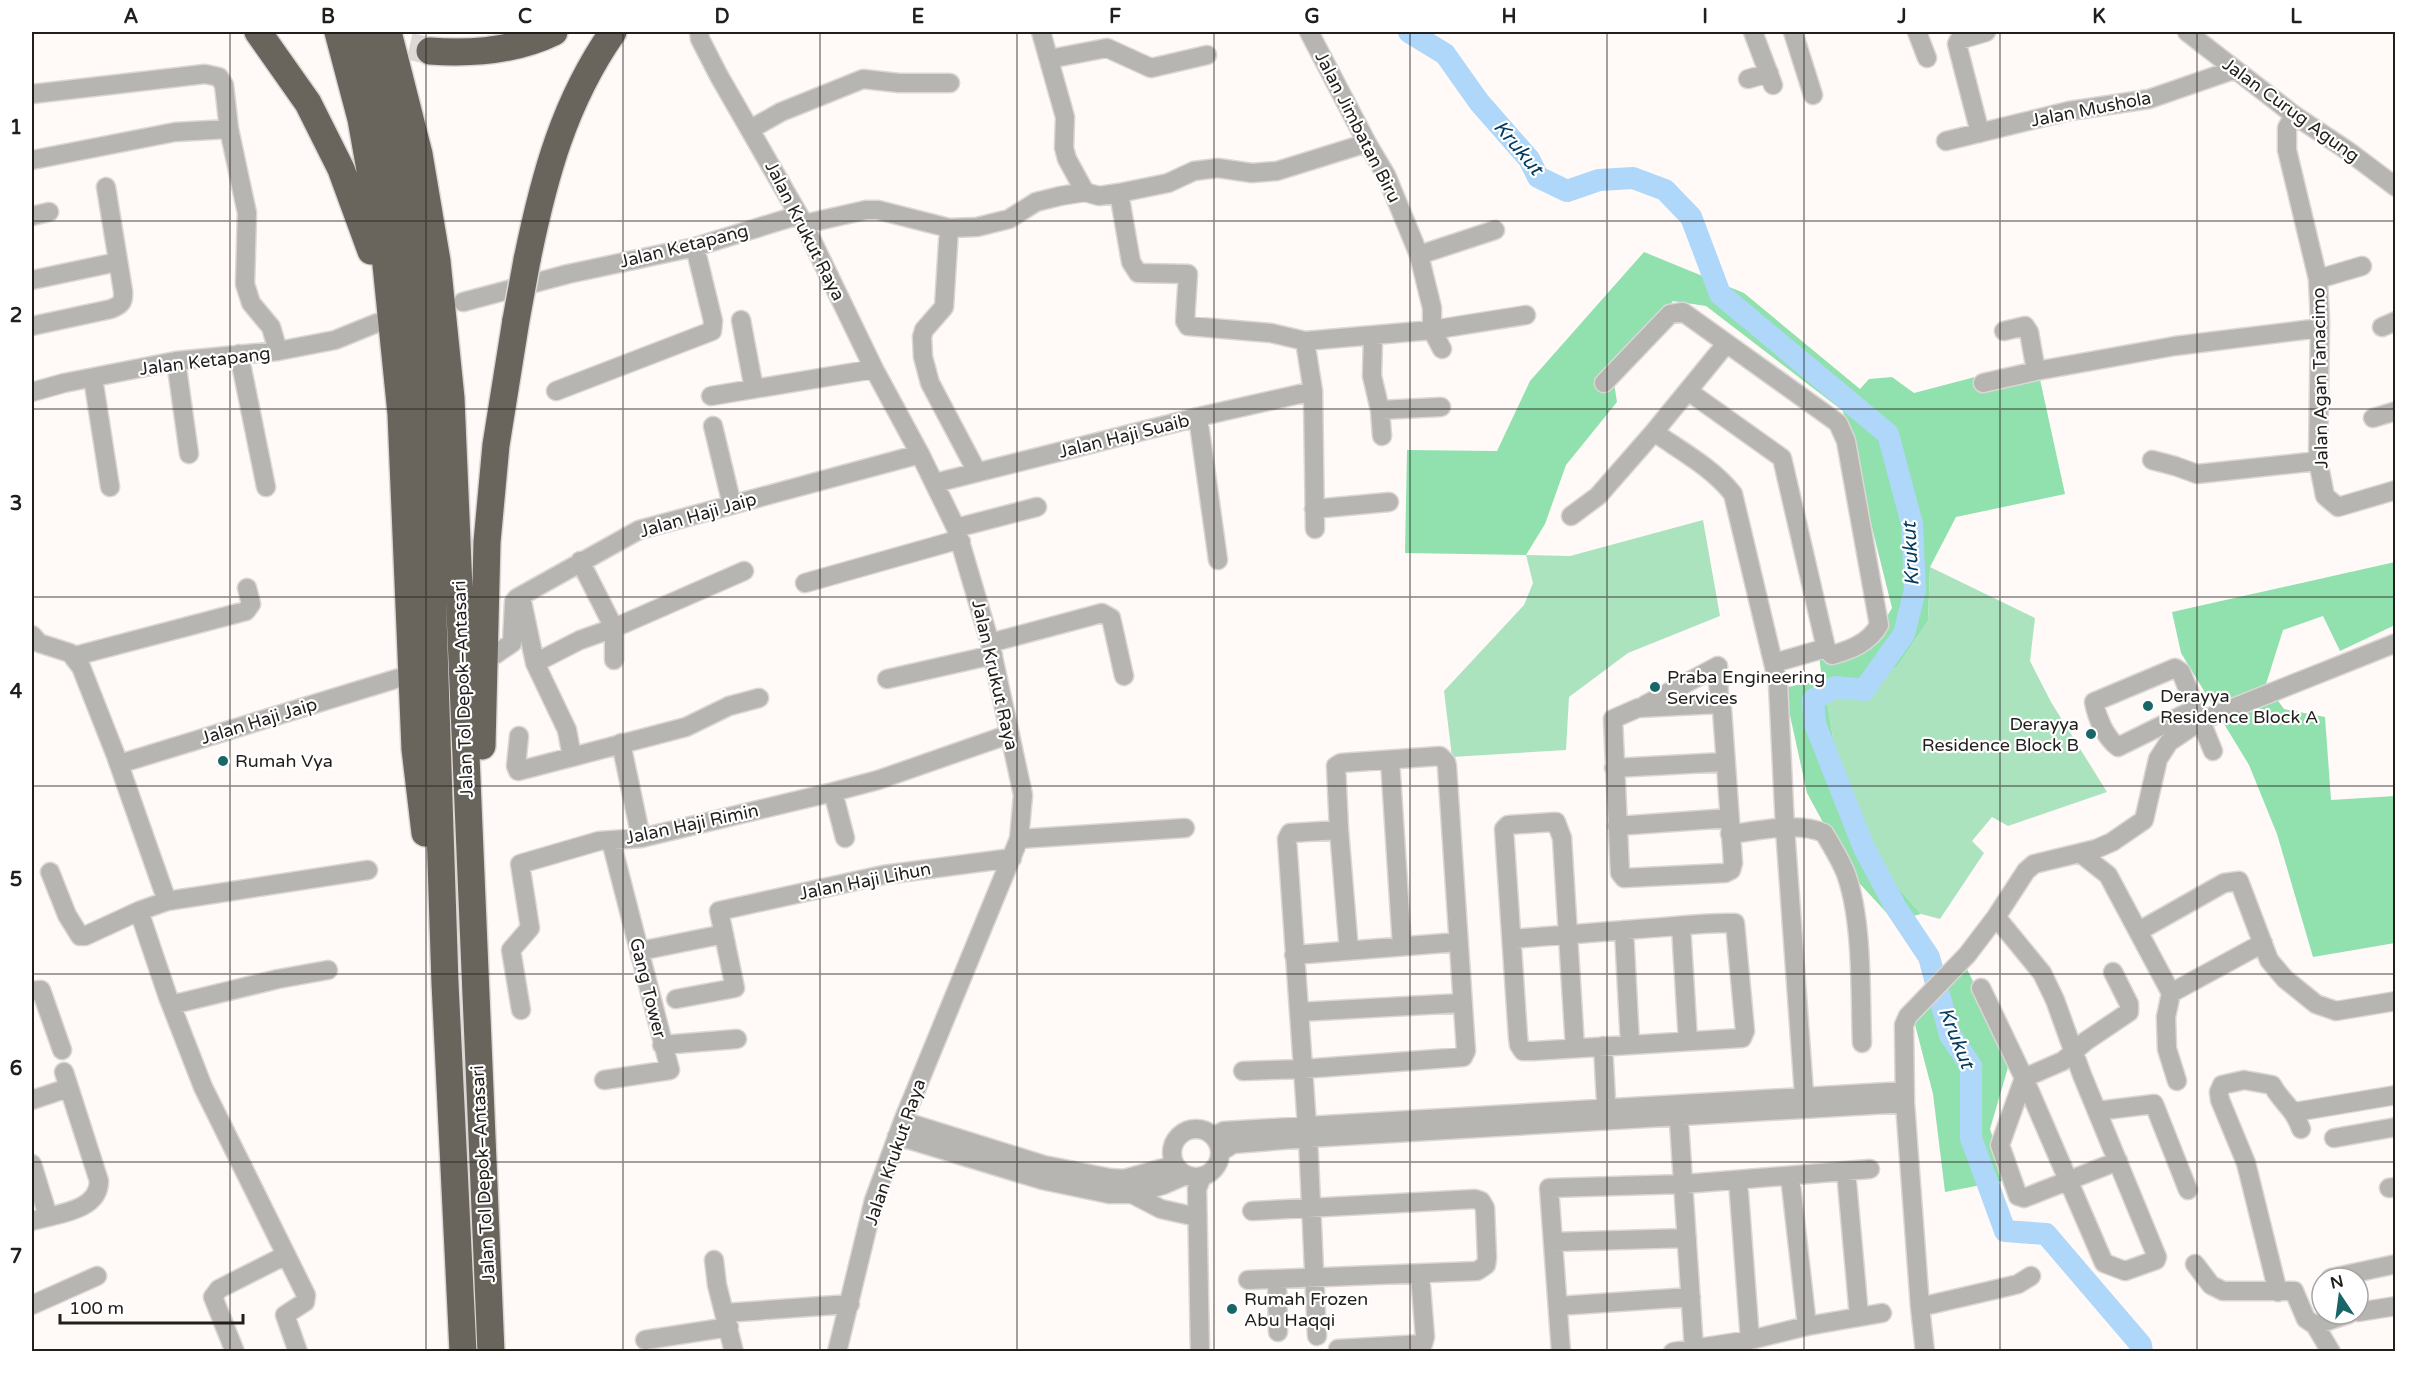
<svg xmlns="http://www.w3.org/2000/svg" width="2427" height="1383" viewBox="0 0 2427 1383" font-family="'Varela Round',sans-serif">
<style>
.green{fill:#ace3bf}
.forest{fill:#90e1ae}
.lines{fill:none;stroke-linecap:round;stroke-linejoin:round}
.river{stroke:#aed7fa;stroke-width:22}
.highway-tunnel{stroke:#ded9d7;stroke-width:27;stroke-dasharray:27 14;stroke-linecap:butt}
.minor-casing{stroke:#dcd7d5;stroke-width:21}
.highway-casing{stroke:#dcd7d5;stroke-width:30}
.minor{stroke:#b6b5b1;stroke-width:18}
.highway{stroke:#69655d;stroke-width:27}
.highway-bridge-casing{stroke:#dcd7d5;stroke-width:30;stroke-linecap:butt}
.highway-bridge{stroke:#69655d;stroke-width:27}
.grid{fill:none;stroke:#221e1c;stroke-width:1.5;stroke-opacity:0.55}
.poi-dot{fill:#186668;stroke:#fff;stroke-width:2}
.labels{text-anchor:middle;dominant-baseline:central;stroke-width:4.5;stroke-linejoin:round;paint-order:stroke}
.street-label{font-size:18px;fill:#221e1c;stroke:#fff}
.poi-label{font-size:18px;fill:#221e1c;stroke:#fff;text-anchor:start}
.water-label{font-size:20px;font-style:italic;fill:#003a5e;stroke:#fff}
.neatline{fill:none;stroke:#221e1c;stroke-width:2}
.grid-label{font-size:20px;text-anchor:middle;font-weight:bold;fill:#221e1c}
</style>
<rect width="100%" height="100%" fill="#fffaf8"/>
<path class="green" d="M 1703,520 L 1720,616 L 1628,653 L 1569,697 L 1566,750 L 1452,757 L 1444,691 L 1524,605 L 1533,583 L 1526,555 L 1570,556 Z
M 1930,567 L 2035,618 L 2030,661 L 2051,702 L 2107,792 L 2008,826 L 1992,817 L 1972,841 L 1984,853 L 1940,919 L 1921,914 L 1884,872 L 1834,745 L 1826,695 L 1897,667 L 1928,621 Z"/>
<path class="forest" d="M 1644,252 L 1744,293 L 1860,389 L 1869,379 L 1892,377 L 1914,393 L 2036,361 L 2065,494 L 1956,517 L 1930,567 L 1928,621 L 1897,667 L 1826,695 L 1834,745 L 1884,872 L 1921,914 L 1894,921 L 1851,874 L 1807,793 L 1784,688 L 1822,679 L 1819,656 L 1876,635 L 1892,608 L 1843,411 L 1706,306 L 1673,301 L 1612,371 L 1617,402 L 1566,465 L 1545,524 L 1526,555 L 1405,553 L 1407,450 L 1497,451 L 1530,381 Z
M 2395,562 L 2395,625 L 2340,651 L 2323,616 L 2283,630 L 2266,684 L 2284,709 L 2325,717 L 2331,800 L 2395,796 L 2395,943 L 2313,957 L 2277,834 L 2249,765 L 2181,653 L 2172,612 Z
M 1964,963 L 2002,1040 L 2009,1064 L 1990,1129 L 2007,1180 L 1945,1192 L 1933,1094 L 1913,1017 Z"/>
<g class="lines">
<path class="river" d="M 1409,32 L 1445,54 L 1479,102 L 1529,159 L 1538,177 L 1567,191 L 1599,180 L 1633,178 L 1665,190 L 1691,217 L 1720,294 L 1888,434 L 1912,524 L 1915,590 L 1904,634 L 1864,690 L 1835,687 L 1813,700 L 1815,724 L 1864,848 L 1895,906 L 1929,957 L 1950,1035 L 1971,1066 L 1971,1138 L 2005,1231 L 2046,1234 L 2141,1345 L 2142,1352"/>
<path class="highway-tunnel" d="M 370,36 L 381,40 L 430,51"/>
<g class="minor-casing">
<path id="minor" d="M 699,32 L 700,39 L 719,76 L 804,224 L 874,369 L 920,454 L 956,528 L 990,643 L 1023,795 L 1019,839 L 903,1121 L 874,1200 L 837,1352
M 1041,32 L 1065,117 L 1064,148 L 1067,159 L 1085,192
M 1309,32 L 1367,143 L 1386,175 L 1419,255 L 1432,308 L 1432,330 L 1305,341 L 1313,391 L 1315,529
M 1753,32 L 1773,85
M 1793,32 L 1813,95
M 1917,32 L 1927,58
M 2187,32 L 2294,115 L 2348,151 L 2396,187
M 1049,59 L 1107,48 L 1151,68 L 1207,55
M 1748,79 L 1769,73
M 32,94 L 205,74 L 219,77 L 224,85 L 229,129 L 247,213 L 245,284 L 251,303 L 271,327 L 278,351
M 2294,115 L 2287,128 L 2287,150 L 2318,279 L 2320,321 L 2318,461 L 2325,496 L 2338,507 L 2396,490
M 751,129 L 781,112 L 863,79 L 899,83 L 950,83
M 1980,133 L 1957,44 L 1959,40 L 1986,32
M 1946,141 L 2069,111 L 2149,99 L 2233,70
M 32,160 L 175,132 L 229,129
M 1119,193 L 1131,262 L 1138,273 L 1188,274 L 1185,321 L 1188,326 L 1271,333 L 1305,341
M 32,216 L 49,212
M 804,224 L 866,210 L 878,210 L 949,228 L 977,227 L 1009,219 L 1036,202 L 1060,196 L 1085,192 L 1099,196 L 1119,193 L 1168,183 L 1194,171 L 1218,168 L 1252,173 L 1277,171 L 1367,143
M 949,228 L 944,307 L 924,330 L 922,337 L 923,357 L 930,383 L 977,472
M 1419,255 L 1495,230
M 2318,279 L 2362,266
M 32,280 L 117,262
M 463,302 L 568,274 L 695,247 L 799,215
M 741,320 L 754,389
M 32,326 L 111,309 C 121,305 124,302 123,291 L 106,187
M 2382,327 L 2396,321
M 2004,331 L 2025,326 L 2029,332 L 2036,371
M 1373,337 L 1372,376 L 1380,410 L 1382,436
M 1442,349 L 1432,330 L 1526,315
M 239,354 L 266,487
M 176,361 L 189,454
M 93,378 L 110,487
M 1604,383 L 1670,314 L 1683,312 L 1838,423 L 1846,441 L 1879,625 C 1869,643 1850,650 1832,655 L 1826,648 L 1782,458 L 1688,391
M 1983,383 L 2036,371 L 2175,346 L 2320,328
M 556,391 L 712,331 L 713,321 L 695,247
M 32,392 L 64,383 L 176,361 L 278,351 L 335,340 L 377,323
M 711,396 L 874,369
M 1380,410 L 1441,407
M 1198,417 L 1218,560
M 2373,418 L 2396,411
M 713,426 L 732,505
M 1654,432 C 1681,451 1713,468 1733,494 L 1778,683 L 1785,828 L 1805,1108
M 2152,460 L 2175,466 L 2197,474 L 2318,461
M 935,483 L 1198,417 L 1313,391
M 1314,509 L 1389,502
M 1571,516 L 1598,496 L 1654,432 L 1726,344
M 956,528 L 1037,507
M 580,561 L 614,628 L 614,660
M 744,571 L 614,628 L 580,640 L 535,663 L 567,730 L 572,757 L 686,727 L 729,706 L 759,698
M 805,583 L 950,542 L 961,542
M 521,597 L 535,663
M 32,635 L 39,643 L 70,653 L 81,667 L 116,756 L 167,901
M 990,643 L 1102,613 L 1111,618 L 1124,676
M 496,654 L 512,643 L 514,602 L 517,598 L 639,530 L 920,454
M 75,656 L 246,611 L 251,604 L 247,588
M 1774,663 L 1826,648
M 887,679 L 993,655
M 1719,704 L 1722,709 L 1733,863 L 1731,870 L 1725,873 L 1624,878 L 1620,873 L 1613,719 L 1638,708 Z
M 1645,705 L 1718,666 L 1719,704
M 2195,709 L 2118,747 C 2105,737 2097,718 2094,702 L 2175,668 L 2181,672 L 2213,751
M 519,736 L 516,766 L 518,771 L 572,757
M 621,743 L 641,838
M 1390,760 L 1402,946
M 119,764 L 399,678
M 1614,768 L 1725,762
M 833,792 L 845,838
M 1617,826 L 1729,818
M 1730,834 C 1759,831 1797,821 1824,833 C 1832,846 1840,859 1846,874 C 1863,922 1860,991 1862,1043
M 1019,839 L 1185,828
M 2080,853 L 2108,875 L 2171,993 L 2166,1017 L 2167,1049 L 2177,1081
M 50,872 L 67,915 L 80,936 L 85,936 L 139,911
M 1681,926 L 1688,1041
M 1624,930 L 1630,1044
M 2139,931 L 2224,883 L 2239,881 L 2269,960 L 2285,979 L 2316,1004 L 2336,1011 L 2396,1001
M 1512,939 C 1558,935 1605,932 1651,928 C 1679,926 1707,922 1735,923 L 1745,1031 L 1742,1038 L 1533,1051 L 1523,1051 L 1519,1045 L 1518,1037 L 1504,829 L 1508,825 L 1553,822 L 1556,822 L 1562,838 L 1575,1048
M 640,951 L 724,934
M 1294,955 L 1458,942
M 2113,972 L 2129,1004 L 2129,1012 L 2086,1041 L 2063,1061 L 2024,1078 L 2000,1145 L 2018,1196 L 2024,1198 L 2118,1161
M 1981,988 L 2024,1078 L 2104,1263 L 2125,1271 L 2156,1260 L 2157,1257 L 2082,1075 L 2055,1000 L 2042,973 L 1996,917
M 32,991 L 41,990 L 62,1050
M 2171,993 L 2263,943
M 676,999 L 735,988 L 719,911 L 883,875 L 1012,858
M 171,1005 L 278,979 L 328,970
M 521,1010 L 511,950 L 530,928 L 520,864 L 599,841 L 641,838 L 833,792 L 878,780 L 1010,734
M 1299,1012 L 1462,1003
M 662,1045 L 737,1039
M 1603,1046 L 1607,1119
M 1243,1071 L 1303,1069 L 1463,1057 L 1466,1051 L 1447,766 L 1446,762 L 1440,756 L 1341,763 L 1336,766 L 1339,830 L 1349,951
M 604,1080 L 670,1070 L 611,841
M 32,1100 L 68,1088
M 1678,1106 L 1694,1350
M 2097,1111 L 2154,1104 L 2188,1190
M 2295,1112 L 2396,1095
M 903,1121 L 1044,1165 L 1110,1178 L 1124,1179 L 1175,1165
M 1307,1126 L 1287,839 L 1290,833 L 1339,830
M1172 1153a24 24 0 1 1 48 0a24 24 0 1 1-48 0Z
M 897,1136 L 1042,1180 L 1109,1194 L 1132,1194 L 1163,1185 L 1186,1175
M 1214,1136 L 1224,1131 L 1307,1126 L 1905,1091
M 1308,1138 L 1317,1336
M 2334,1138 L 2396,1127
M 1220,1152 L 1233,1144 L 1308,1138 L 1905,1103
M 32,1164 L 48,1216
M 1846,1171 L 1859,1316
M 1738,1180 L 1750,1340
M 2389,1188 L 2396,1187
M 1132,1194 L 1161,1209 L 1197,1217
M 32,1221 C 54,1214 99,1212 99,1181 L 64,1072
M 1553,1242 L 1687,1238
M 714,1260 L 717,1285 L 734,1352
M 2195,1264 L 2211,1285 L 2223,1291 L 2294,1291 L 2306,1319 L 2315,1325 L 2349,1314
M 2331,1278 L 2396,1264
M 1248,1280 L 1477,1271 L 1486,1265 L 1487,1258 L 1485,1208 L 1481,1201 L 1475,1199 L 1252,1211
M 1277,1280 L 1278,1332
M 2278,1292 L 2246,1163 L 2220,1100 L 2219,1092 L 2222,1085 L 2244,1080 L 2272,1085 C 2282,1103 2294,1108 2301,1129
M 32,1305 L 97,1276
M 1558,1306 L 1691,1297
M 1920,1307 L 2006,1287 L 2018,1284 L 2031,1276
M 2358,1312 L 2396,1306
M 725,1313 L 850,1304
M 2315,1325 L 2331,1352
M 1807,1326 L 1882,1313
M 645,1340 L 729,1327
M 1338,1349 L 1423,1344 L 1425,1337 L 1420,1274
M 235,1352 L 213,1297 L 219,1289 L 286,1255
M 298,1352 L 285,1315 L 305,1302 L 306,1295 L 203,1087 L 168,997 L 139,911 L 167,901 L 368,870
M 1200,1352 L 1197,1189 L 1202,1176
M 1561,1352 L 1549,1188 L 1684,1184 L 1870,1169
M 1673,1352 L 1750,1340 L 1807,1326 L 1790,1176
M 1925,1352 L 1920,1307 L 1905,1103 L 1904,1025 L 1908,1016 L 1967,955 L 1996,917 L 2026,871 L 2034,864 L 2096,849 L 2112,842 L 2144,820 L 2158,759 L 2169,742 L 2200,721 L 2396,643"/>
</g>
<g class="highway-casing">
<path id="highway" d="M 258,32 L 308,103 L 341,169 L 371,251
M 338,32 L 361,119 L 385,255 L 401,414 L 415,749 L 425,833
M 363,32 L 396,164 L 412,264 L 426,403 L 445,983 L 463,1352
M 388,32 L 419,154 L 437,261 L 451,398 L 491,1352
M 430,51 C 472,54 515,51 554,32
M 527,260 C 544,177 564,102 613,32
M 482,746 L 487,542 L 496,445 L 516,320"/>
</g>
<use href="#minor" class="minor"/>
<use href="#highway" class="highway"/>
<g class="highway-bridge-casing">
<path id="highway-bridge" d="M 516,320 L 527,260"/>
</g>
<use href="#highway-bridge" class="highway-bridge"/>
</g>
<path class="grid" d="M 230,32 L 230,1352M 426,32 L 426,1352M 623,32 L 623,1352M 820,32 L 820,1352M 1017,32 L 1017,1352M 1214,32 L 1214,1352M 1410,32 L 1410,1352M 1607,32 L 1607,1352M 1804,32 L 1804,1352M 2000,32 L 2000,1352M 2197,32 L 2197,1352M 32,221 L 2396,221M 32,409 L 2396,409M 32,597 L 2396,597M 32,786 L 2396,786M 32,974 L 2396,974M 32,1162 L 2396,1162"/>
<g class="poi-dot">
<circle cx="1655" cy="687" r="6"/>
<circle cx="2148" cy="706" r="6"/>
<circle cx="2091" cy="734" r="6"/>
<circle cx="223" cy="761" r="6"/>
<circle cx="1232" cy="1309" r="6"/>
</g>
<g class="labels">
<g class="street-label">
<text transform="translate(2091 109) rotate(-11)">Jalan Mushola</text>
<text transform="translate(2291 110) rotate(36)">Jalan Curug Agung</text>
<text transform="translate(1358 127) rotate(63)">Jalan Jimbatan Biru</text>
<text transform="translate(805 231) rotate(63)">Jalan Krukut Raya</text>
<text transform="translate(684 246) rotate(-14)">Jalan Ketapang</text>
<text transform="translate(205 361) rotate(-7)">Jalan Ketapang</text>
<text transform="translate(2320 378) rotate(-91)">Jalan Agan Tanacimo</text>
<text transform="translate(1124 436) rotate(-14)">Jalan Haji Suaib</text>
<text transform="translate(698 515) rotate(-16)">Jalan Haji Jaip</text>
<text transform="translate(995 675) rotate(77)">Jalan Krukut Raya</text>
<text transform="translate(463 689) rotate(-92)">Jalan Tol Depok–Antasari</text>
<text transform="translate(259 721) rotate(-17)">Jalan Haji Jaip</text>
<text transform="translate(692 824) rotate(-12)">Jalan Haji Rimin</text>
<text transform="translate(865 881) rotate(-11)">Jalan Haji Lihun</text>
<text transform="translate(648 988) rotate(76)">Gang Tower</text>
<text transform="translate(895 1152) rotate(-71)">Jalan Krukut Raya</text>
<text transform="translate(483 1174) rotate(-93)">Jalan Tol Depok–Antasari</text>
</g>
<g class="poi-label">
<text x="1667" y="677">Praba Engineering<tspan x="1667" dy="21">Services</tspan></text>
<text x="2160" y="696">Derayya<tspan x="2160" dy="21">Residence Block A</tspan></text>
<text x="2079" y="724" text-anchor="end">Derayya<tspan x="2079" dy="21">Residence Block B</tspan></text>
<text x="235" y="761">Rumah Vya</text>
<text x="1244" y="1299">Rumah Frozen<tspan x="1244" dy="21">Abu Haqqi</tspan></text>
</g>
<g class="water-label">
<text transform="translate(1518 148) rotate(50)">Krukut</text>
<text transform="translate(1911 554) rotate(-93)">Krukut</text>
<text transform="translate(1956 1038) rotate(68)">Krukut</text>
</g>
</g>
<rect width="2427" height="1383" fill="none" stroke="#ffffff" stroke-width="66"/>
<g transform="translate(2340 1296) rotate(347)"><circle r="28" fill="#ffffff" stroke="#a7a5a4" stroke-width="1.5"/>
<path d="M0-4.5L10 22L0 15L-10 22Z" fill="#186668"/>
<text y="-9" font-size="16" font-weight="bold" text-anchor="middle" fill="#221e1c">N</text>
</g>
<path d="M60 1314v9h183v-9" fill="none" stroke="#221e1c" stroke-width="3"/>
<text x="69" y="1314" font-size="18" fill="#221e1c" stroke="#ffffff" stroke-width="4.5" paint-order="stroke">100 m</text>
<rect x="33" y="33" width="2361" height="1317" class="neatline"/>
<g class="grid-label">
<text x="131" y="23">A</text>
<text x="328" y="23">B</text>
<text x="525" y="23">C</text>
<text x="722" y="23">D</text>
<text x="918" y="23">E</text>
<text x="1115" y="23">F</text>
<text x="1312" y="23">G</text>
<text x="1509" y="23">H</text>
<text x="1705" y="23">I</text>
<text x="1902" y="23">J</text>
<text x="2099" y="23">K</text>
<text x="2296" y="23">L</text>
<text x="16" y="134">1</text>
<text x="16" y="322">2</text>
<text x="16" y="510">3</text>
<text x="16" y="698">4</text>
<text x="16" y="886">5</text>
<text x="16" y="1075">6</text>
<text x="16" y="1263">7</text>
</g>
</svg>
